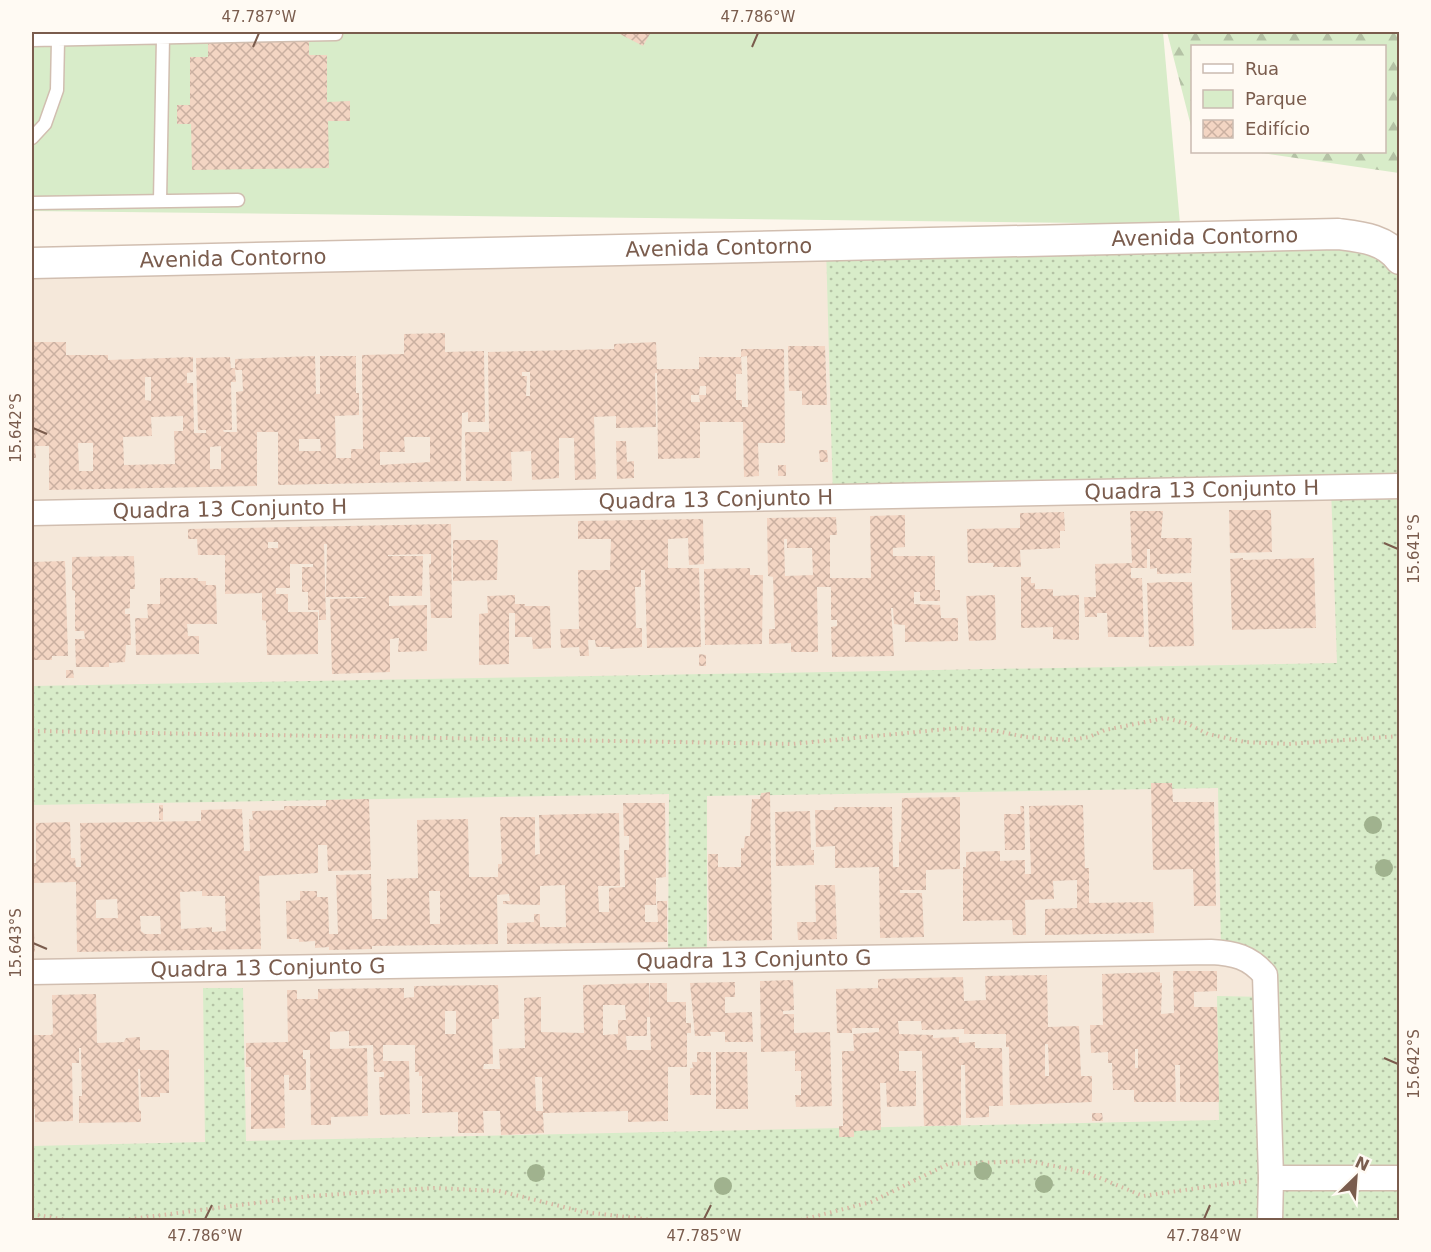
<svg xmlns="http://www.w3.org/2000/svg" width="1431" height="1252" viewBox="0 0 1431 1252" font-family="'DejaVu Sans',sans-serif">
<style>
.residential{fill:#f5e8da}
.grass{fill:url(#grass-dots)}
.forest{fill:url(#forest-firs)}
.park{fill:#d8ecc9}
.building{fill:url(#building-cross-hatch);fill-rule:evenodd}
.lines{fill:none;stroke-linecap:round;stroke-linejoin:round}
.service-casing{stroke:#d1beb0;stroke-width:15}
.minor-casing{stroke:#d1beb0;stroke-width:27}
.tertiary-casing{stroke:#d1beb0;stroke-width:33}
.path{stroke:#d9b8a5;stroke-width:4;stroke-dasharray:1.5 4.5;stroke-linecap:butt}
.service{stroke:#fff;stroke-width:12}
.minor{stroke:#fff;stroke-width:24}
.tertiary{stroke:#fff;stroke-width:30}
.tree{fill:#a0b28e}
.ticks{fill:none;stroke:#7a5c4d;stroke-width:2}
.labels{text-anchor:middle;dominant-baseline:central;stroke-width:4.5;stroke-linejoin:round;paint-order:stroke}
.street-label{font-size:21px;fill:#7a5c4d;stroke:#fffaf3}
.neatline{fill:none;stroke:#7a5c4d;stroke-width:2}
.ticks-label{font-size:15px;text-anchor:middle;fill:#7a5c4d}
</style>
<defs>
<pattern id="grass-dots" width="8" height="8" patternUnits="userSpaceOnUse" patternTransform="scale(1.5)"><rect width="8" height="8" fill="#d8ecc9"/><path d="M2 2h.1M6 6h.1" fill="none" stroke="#b4c2a5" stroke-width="1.8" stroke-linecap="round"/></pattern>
<pattern id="forest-firs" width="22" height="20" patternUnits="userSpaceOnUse" patternTransform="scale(1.5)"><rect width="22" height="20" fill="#d8ecc9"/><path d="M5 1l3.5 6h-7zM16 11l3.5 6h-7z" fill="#b4c2a5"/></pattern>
<pattern id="building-cross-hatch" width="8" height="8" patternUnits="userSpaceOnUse" patternTransform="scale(1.5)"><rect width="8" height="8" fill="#f3d5c3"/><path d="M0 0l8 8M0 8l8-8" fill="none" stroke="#cab0a1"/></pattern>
</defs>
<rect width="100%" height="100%" fill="#fdf6ec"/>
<path class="residential" d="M 1338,234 L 1399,1220 L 32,1220 L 32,263 Z"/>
<path class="grass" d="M 1338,234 L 1399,259 L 1399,1220 L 32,1220 L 32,1146 L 205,1142 L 203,988 L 243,988 L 246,1141 L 1219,1120 L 1217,996 L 1266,997 L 1265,975 L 1221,952 L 1218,788 L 707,796 L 707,961 L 668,961 L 669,794 L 32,805 L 32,686 L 1337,663 L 1331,488 L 833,498 L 826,246 Z"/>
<path class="forest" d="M 1167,32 L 1399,32 L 1399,173 L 1254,152 L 1384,152 L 1384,46 L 1192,46 L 1192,130 Z"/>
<path class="park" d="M 32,32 L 789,32 L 787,34 L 813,32 L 1163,32 L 1180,224 L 32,211 Z"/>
<path class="building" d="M 616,32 L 651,32 L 643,46 Z
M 309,40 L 309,55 L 327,55 L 327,102 L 350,101 L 350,121 L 328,121 L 329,168 L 192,170 L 191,124 L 177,124 L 177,105 L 190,105 L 190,57 L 208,57 L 208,42 Z
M 445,333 L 445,352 L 484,351 L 485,422 L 468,422 L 468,412 L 462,413 L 461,481 L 278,485 L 278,432 L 257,432 L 257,486 L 49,490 L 49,446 L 35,446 L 36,458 L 32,458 L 32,342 L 66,342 L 66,355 L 108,355 L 108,360 L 193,357 L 193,372 L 187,373 L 187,383 L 193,383 L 194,433 L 206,433 L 206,430 L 198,430 L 196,358 L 230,357 L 231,368 L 235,368 L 235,359 L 315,356 L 316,394 L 320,394 L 320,356 L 356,356 L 356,393 L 359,393 L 359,415 L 335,416 L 336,458 L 351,458 L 351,449 L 363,449 L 362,355 L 404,354 L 404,334 ZM 235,370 L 242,370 L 243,391 L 236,392 L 237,432 L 224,432 L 223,430 L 232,430 L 231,382 L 236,382 ZM 145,377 L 151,377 L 151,401 L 145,400 ZM 183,416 L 183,431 L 174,431 L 175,464 L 124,465 L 123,437 L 152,436 L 151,417 ZM 404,437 L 430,437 L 430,462 L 380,465 L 380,452 L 405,452 ZM 299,439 L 320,439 L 321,451 L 299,451 ZM 78,443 L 93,443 L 93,471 L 79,471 ZM 221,446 L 221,469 L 210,469 L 210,447 Z
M 656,342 L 657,369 L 699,369 L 699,357 L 741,357 L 742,374 L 736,374 L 736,400 L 742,400 L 742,407 L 748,407 L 747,356 L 741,357 L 741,349 L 784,349 L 785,443 L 758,443 L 759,476 L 744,477 L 743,422 L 700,422 L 700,458 L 658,459 L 657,373 L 655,373 L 656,427 L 616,428 L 616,416 L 594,417 L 596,479 L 575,480 L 574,438 L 559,438 L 559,478 L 532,480 L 531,451 L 511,452 L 512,481 L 466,481 L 465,432 L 489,432 L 488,352 L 614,349 L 614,344 ZM 522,372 L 530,372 L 530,396 L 526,396 L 527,376 L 522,376 ZM 700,386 L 706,386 L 706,395 L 699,395 L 700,402 L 691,402 L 691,395 L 699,395 Z
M 788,346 L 825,346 L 827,405 L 802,405 L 802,391 L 789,391 Z
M 616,441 L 626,441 L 627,462 L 634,461 L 634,478 L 617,479 Z
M 819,450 L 827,450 L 828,462 L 820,462 Z
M 778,465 L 786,465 L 786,476 L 778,476 Z
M 1229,510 L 1271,510 L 1272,552 L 1230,553 Z
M 1130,511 L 1163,511 L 1161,538 L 1192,538 L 1191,573 L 1157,574 L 1157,568 L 1150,569 L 1150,549 L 1147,549 L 1147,568 L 1131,568 L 1131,578 L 1142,578 L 1144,637 L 1108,637 L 1107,613 L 1097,613 L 1097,617 L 1085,617 L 1084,597 L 1096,597 L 1095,564 L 1132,563 Z
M 1064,512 L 1065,531 L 1060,531 L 1060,548 L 1020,550 L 1021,567 L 993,567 L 994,563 L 968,563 L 967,529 L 1020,528 L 1020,513 Z
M 905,515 L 905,547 L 893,548 L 893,556 L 935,556 L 935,590 L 940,590 L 940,601 L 920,601 L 920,592 L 914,592 L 914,604 L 940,605 L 941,618 L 958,618 L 958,641 L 905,642 L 905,625 L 894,624 L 893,608 L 891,608 L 894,656 L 832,657 L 831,627 L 837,626 L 837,620 L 831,620 L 831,587 L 817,587 L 818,652 L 791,652 L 791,643 L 769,644 L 769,629 L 775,629 L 773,577 L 768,576 L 767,518 L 836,517 L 837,535 L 830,535 L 830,578 L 871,578 L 870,516 ZM 784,539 L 787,539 L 787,548 L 812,548 L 813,575 L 785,576 Z
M 703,519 L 704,564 L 689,565 L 688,538 L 668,539 L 668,568 L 699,568 L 701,647 L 647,648 L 645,570 L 641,570 L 641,587 L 635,587 L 636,628 L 642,628 L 642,647 L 610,649 L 610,647 L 596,647 L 595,640 L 588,640 L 589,656 L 580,656 L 579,647 L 561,648 L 560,629 L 579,629 L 578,570 L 610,570 L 611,539 L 578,539 L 578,521 Z
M 451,524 L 452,618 L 431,618 L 429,564 L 431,564 L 431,554 L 388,555 L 388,556 L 423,556 L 422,596 L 389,596 L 389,606 L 427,605 L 427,651 L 398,652 L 399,638 L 390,639 L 390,672 L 332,674 L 330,599 L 366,598 L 366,597 L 326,597 L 327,544 L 324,544 L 326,620 L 319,620 L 319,610 L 308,610 L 308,592 L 302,592 L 302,567 L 313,567 L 313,564 L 290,564 L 290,588 L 276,588 L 276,594 L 288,594 L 288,612 L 318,612 L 318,654 L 267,655 L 266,621 L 262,620 L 262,593 L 225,594 L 225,555 L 198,555 L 197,539 L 188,539 L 188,529 ZM 268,542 L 278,542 L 278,548 L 268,548 Z
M 453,540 L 498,540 L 497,580 L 453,581 Z
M 134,556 L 135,589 L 130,589 L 130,608 L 125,609 L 125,614 L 130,614 L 131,645 L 126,645 L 125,662 L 109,663 L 109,667 L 76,667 L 75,639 L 85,639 L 84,631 L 75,631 L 75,591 L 72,590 L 72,557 Z
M 1243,558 L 1243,560 L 1314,558 L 1316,628 L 1232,630 L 1230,559 Z
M 65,561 L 68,656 L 52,656 L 52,660 L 32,660 L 32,562 Z
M 750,568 L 750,575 L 763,575 L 762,644 L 705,645 L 704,569 Z
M 1021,577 L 1031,577 L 1031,583 L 1035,583 L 1035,589 L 1053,589 L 1053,596 L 1079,595 L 1079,640 L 1053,639 L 1053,627 L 1021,628 Z
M 160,578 L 198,578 L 198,581 L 206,581 L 206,585 L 216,585 L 217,624 L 187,624 L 188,636 L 199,636 L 199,654 L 136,655 L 135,618 L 148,618 L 147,604 L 160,604 Z
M 1166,582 L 1192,582 L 1194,646 L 1149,647 L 1147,583 Z
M 515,595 L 515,604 L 525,604 L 525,606 L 550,606 L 551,648 L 533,649 L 532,637 L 515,637 L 515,613 L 509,613 L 509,664 L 479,665 L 479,614 L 488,613 L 487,596 Z
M 995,595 L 996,640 L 969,641 L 966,596 Z
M 699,654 L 706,655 L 706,666 L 699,666 Z
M 66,670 L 73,670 L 74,678 L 66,678 Z
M 1151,783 L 1172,783 L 1173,802 L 1214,802 L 1216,906 L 1194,906 L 1193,869 L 1153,870 Z
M 770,792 L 772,940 L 709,941 L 708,854 L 718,854 L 718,867 L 741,867 L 741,848 L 744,848 L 745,836 L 750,836 L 752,799 L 760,799 L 761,793 Z
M 960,797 L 960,869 L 926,870 L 926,890 L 900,890 L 900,893 L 922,893 L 924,937 L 880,938 L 879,867 L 835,868 L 835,846 L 816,847 L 815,810 L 834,810 L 834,807 L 892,807 L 893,867 L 899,867 L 899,842 L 901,842 L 902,798 Z
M 369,799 L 371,870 L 328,871 L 327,845 L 318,845 L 318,873 L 259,876 L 261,949 L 77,952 L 76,882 L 32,883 L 32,863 L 36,863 L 36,823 L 70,822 L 71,858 L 75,858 L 76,867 L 81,867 L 80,823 L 201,821 L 201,810 L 242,809 L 244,851 L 250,851 L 249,819 L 253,820 L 252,811 L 284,810 L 284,806 L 326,806 L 326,800 ZM 202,891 L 202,896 L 225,896 L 226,931 L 212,932 L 212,927 L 181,929 L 180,892 ZM 117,899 L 118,918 L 96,918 L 96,900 ZM 140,916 L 160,916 L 161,934 L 145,934 L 141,931 Z
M 623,803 L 665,803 L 666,877 L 656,878 L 656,905 L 645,905 L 645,922 L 658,922 L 657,901 L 667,901 L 667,942 L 507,944 L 507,923 L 534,922 L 534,914 L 540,914 L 540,927 L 566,927 L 565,885 L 540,886 L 540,905 L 503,904 L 503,901 L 510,901 L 509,894 L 497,895 L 498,944 L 372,946 L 372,949 L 329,950 L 329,947 L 315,948 L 315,941 L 299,942 L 299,939 L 287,939 L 286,901 L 300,900 L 300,891 L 317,891 L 317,897 L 328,897 L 329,934 L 338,934 L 336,875 L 371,874 L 372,919 L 387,919 L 387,879 L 418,878 L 417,820 L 468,819 L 469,877 L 498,877 L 498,864 L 502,864 L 500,817 L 535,817 L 535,855 L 540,854 L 539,815 L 619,813 L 620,886 L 598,886 L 599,912 L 609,912 L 609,888 L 625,887 L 624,850 L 629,850 L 629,836 L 624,836 ZM 429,891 L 440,891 L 440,924 L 430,924 Z
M 159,805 L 163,805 L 163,820 L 159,820 Z
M 1083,805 L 1085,868 L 1089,868 L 1089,903 L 1153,902 L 1154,933 L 1045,935 L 1045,909 L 1077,908 L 1077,880 L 1053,881 L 1054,899 L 1025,900 L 1026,935 L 1013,935 L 1012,920 L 963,921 L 963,867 L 966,867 L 966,852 L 1000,851 L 1000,861 L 1025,860 L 1025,874 L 1031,874 L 1029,806 Z
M 1020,806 L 1024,806 L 1025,850 L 1005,850 L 1004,814 L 1021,814 Z
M 810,811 L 811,850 L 814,850 L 814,865 L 776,866 L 775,812 Z
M 815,885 L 835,885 L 837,939 L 798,940 L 797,922 L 816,922 Z
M 32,913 L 33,913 L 35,952 L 32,952 Z
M 1173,971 L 1217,971 L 1217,991 L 1194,992 L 1194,1007 L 1217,1007 L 1219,1102 L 1180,1102 L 1180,1065 L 1175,1065 L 1176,1102 L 1134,1102 L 1134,1090 L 1113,1090 L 1112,1063 L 1108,1063 L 1108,1052 L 1091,1053 L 1090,1025 L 1103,1025 L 1102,974 L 1160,972 L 1160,983 L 1162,983 L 1161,1014 L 1174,1013 ZM 1135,1049 L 1138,1049 L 1138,1068 L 1135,1068 Z
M 1047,975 L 1048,1027 L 1079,1026 L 1081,1076 L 1092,1076 L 1092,1102 L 1010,1105 L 1009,1047 L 1006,1047 L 1006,1034 L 964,1034 L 964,1029 L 922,1030 L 921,1021 L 898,1021 L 899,1034 L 933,1035 L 933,1038 L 959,1037 L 959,1043 L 975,1042 L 975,1048 L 1002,1048 L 1003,1106 L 989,1106 L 989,1117 L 966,1118 L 965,1065 L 961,1065 L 961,1125 L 924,1126 L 922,1051 L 899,1051 L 899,1071 L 916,1071 L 916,1106 L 887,1107 L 886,1083 L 880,1083 L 881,1130 L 854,1131 L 854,1137 L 839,1137 L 839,1126 L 843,1126 L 842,1051 L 854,1051 L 853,1034 L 879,1032 L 879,1028 L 852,1028 L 852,1033 L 837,1033 L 836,989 L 878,988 L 878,979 L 963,977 L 964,1001 L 986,1000 L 985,976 ZM 1045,1044 L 1048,1044 L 1049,1068 L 1049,1076 L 1045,1076 Z
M 793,980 L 794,1010 L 783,1011 L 783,1014 L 794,1014 L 794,1033 L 830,1032 L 832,1106 L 796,1107 L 795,1095 L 801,1095 L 801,1071 L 795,1071 L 795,1051 L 761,1052 L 760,981 Z
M 735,982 L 735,997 L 725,997 L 725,1013 L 752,1012 L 753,1042 L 725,1042 L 725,1032 L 710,1032 L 711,1036 L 695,1036 L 690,983 Z
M 649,983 L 649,1010 L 650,983 L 667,983 L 667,1002 L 686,1002 L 686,1023 L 691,1023 L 691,1033 L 687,1033 L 687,1067 L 668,1067 L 668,1121 L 628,1122 L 628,1111 L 543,1113 L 544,1133 L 501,1135 L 500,1111 L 483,1111 L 484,1133 L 458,1133 L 458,1112 L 422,1113 L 422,1076 L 419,1076 L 419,1072 L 415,1072 L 415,1045 L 383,1045 L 383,1061 L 409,1061 L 410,1114 L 380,1115 L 379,1077 L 384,1077 L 384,1072 L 374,1072 L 373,1045 L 349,1046 L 349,1031 L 330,1032 L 330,1049 L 367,1048 L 368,1116 L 331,1117 L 331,1125 L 311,1125 L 310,1050 L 303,1050 L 303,1059 L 306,1059 L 306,1090 L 289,1090 L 289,1075 L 284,1075 L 285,1128 L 251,1129 L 251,1067 L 246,1067 L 246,1043 L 288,1042 L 287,990 L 297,990 L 297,999 L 318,999 L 318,989 L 404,988 L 404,998 L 414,997 L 414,986 L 498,985 L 499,1019 L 492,1019 L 493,1064 L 484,1064 L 483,1069 L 500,1069 L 499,1049 L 525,1048 L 524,998 L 541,997 L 541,1032 L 584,1033 L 583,985 ZM 603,1005 L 625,1005 L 626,1020 L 618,1020 L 618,1034 L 603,1035 ZM 445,1011 L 456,1011 L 456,1034 L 445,1034 ZM 647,1017 L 650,1017 L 651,1050 L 627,1050 L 626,1036 L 647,1036 ZM 535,1077 L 542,1077 L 543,1111 L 536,1111 Z
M 96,994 L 97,1043 L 124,1042 L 126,1038 L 140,1037 L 140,1050 L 169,1050 L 169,1093 L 160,1093 L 160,1097 L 141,1097 L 140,1069 L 138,1069 L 139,1110 L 141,1111 L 141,1122 L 79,1123 L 79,1096 L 82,1096 L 81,1048 L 79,1048 L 79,1063 L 72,1063 L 73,1121 L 35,1122 L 35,1109 L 32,1109 L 32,1035 L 51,1035 L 53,1033 L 52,995 Z
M 697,1052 L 711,1052 L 711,1095 L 690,1095 L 690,1068 L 693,1068 L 692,1062 L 697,1062 Z
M 716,1052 L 747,1052 L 748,1109 L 716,1109 Z
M 1092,1113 L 1102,1113 L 1103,1121 L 1092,1121 Z"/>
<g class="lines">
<g class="service-casing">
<path id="service" d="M 32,40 L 336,34
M 32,138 L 45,124 L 57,90 L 58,40
M 160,201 L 163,37
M 32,203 L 238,200"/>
</g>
<g class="minor-casing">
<g id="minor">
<path id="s1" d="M 32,513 L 1400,486"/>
<path id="s2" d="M 32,972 L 1211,952 C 1234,953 1250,957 1265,975 L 1271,1178 L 1270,1220"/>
<path d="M 1271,1178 L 1400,1178"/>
</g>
</g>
<g class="tertiary-casing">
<g id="tertiary">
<path id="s3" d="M 32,263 L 1338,234 C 1362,237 1385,239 1400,259"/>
</g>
</g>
<path class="path" d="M 32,731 L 792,744 L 958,728 L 997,731 L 1025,737 L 1070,740 L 1089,737 L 1105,730 L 1165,718 L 1186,723 L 1208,734 L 1245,742 L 1289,744 L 1400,736
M 32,1214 L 66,1220
M 123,1220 L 310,1196 L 434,1188 L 499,1191 L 584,1212 L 653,1220
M 801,1220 L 871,1202 L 948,1164 L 1030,1161 L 1088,1173 L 1143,1196 L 1247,1181"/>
<use href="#service" class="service"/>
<use href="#minor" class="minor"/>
<use href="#tertiary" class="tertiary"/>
</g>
<g class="tree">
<circle cx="1373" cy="825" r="9"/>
<circle cx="1384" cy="868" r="9"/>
<circle cx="983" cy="1171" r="9"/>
<circle cx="536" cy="1173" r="9"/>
<circle cx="1044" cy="1184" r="9"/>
<circle cx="723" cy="1186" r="9"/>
</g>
<path class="ticks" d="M 253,47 L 259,33M 752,47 L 758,33M 33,428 L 47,434M 1384,543 L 1398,549M 33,943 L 47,949M 1384,1058 L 1398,1064M 205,1219 L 212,1205M 704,1219 L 711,1205M 1204,1219 L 1210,1205"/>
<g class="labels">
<g class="street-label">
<text stroke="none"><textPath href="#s3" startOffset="1173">Avenida Contorno</textPath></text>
<text stroke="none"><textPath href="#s3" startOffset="687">Avenida Contorno</textPath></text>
<text stroke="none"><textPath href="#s3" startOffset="201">Avenida Contorno</textPath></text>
<text stroke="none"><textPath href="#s1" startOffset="1170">Quadra 13 Conjunto H</textPath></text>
<text stroke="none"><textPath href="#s1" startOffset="684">Quadra 13 Conjunto H</textPath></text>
<text stroke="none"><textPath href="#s1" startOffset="198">Quadra 13 Conjunto H</textPath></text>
<text stroke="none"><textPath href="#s2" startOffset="722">Quadra 13 Conjunto G</textPath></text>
<text stroke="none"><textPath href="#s2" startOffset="236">Quadra 13 Conjunto G</textPath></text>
</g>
</g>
<rect width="1431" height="1252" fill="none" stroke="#fffaf3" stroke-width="66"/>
<rect x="1191" y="45" width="195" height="108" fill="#fffaf3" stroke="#cabbb1" stroke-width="1.5"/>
<rect x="1203" y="64" width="30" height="9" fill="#ffffff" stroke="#cabbb1" stroke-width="1.5"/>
<text x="1245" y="75" font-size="18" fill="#7a5c4d">Rua</text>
<rect x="1203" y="90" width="30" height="18" fill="#d8ecc9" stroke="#cabbb1" stroke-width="1.5"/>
<text x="1245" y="105" font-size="18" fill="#7a5c4d">Parque</text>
<rect x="1203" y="120" width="30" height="18" fill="url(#building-cross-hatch)" stroke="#cabbb1" stroke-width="1.5"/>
<text x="1245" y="135" font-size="18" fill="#7a5c4d">Edifício</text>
<g transform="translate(1356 1177) rotate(25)" stroke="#fffaf3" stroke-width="4.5" paint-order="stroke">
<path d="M0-4.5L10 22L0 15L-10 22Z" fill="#7a5c4d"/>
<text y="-9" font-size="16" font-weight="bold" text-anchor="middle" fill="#7a5c4d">N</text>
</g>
<rect x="33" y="33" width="1365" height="1186" class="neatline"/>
<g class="ticks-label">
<text x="259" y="22">47.787°W</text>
<text x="758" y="22">47.786°W</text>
<text transform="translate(16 428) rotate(-90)" y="5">15.642°S</text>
<text transform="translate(1414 549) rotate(-90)" y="5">15.641°S</text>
<text transform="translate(16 943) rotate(-90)" y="5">15.643°S</text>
<text transform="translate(1414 1064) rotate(-90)" y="5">15.642°S</text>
<text x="205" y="1241">47.786°W</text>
<text x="704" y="1241">47.785°W</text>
<text x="1204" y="1241">47.784°W</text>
</g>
</svg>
